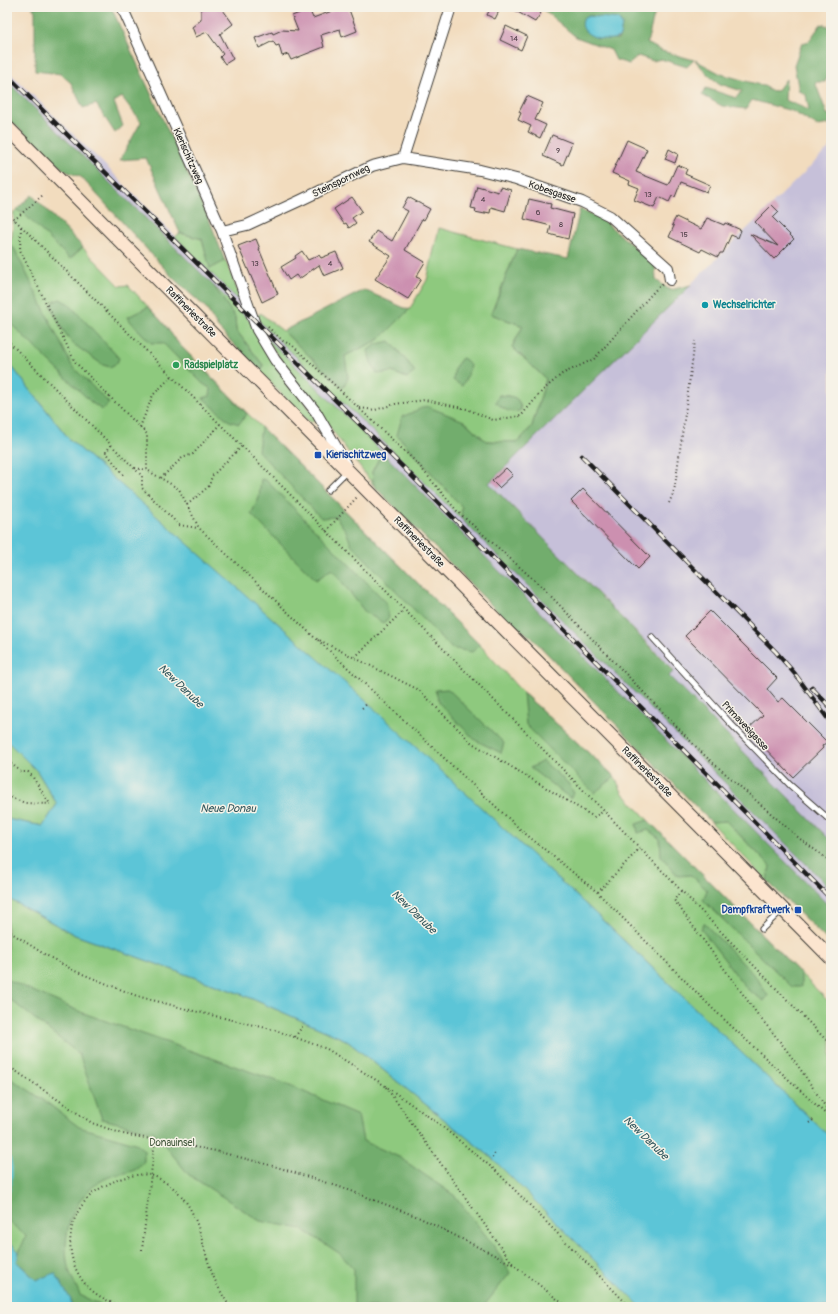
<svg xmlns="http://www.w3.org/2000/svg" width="838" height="1314" viewBox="0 0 838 1314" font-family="Pangolin,sans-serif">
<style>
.industrial{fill:#c6c0d9}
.green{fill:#8ec97e;stroke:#55724d;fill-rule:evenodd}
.forest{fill:#72ad6d;stroke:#476444;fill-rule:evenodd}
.water{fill:#5bc5d7;stroke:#3c707a}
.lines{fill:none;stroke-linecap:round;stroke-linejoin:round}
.stream{stroke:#5bc5d7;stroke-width:3.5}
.building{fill:#cc90b0}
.service-casing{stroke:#3c3934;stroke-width:7}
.minor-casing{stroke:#3c3934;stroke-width:12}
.secondary-casing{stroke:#3c3934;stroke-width:15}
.path{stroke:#3c3934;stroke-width:2;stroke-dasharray:1 3;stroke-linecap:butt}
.service{stroke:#fff;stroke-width:5}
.minor{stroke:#fff;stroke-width:10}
.secondary{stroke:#fce5cf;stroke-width:13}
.rail-casing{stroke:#1c1c1c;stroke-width:4.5}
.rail{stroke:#f7f3e8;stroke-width:3;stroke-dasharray:9;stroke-linecap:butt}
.culture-dot{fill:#0f9aa8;stroke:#f7f3e8;stroke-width:1.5}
.leisure-dot{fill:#2e9e5b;stroke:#f7f3e8;stroke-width:1.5}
.transit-dot{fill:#1a4fb4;stroke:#f7f3e8;stroke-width:1.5}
.labels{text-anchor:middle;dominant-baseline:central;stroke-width:3;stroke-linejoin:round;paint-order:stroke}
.number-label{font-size:8px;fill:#483941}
.street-label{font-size:10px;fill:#1c1c1c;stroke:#f7f3e8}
.culture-label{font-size:10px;font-weight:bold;fill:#0d838f;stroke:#f7f3e8;text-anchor:start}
.leisure-label{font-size:10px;font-weight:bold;fill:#27864d;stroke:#f7f3e8;text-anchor:start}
.transit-label{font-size:10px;font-weight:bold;fill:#164399;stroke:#f7f3e8;text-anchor:start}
.park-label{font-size:10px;fill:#44593e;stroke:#f7f3e8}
.water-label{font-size:11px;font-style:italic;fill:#32575d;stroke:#f7f3e8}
</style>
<rect width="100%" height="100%" fill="#f7f3e8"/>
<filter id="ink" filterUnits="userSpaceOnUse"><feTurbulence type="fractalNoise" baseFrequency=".025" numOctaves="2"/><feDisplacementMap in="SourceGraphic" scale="8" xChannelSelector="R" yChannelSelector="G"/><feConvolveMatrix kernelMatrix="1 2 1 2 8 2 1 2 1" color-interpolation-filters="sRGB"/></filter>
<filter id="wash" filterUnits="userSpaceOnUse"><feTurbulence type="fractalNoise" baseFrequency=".012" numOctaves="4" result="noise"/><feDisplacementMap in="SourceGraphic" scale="16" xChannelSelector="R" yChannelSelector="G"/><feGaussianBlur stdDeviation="0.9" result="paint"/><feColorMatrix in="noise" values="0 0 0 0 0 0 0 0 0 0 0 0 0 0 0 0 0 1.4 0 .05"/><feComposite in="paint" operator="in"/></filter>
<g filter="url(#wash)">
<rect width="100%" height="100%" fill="#f2dcbe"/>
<path class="industrial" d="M 7,70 L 101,161 L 254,316 L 391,449 L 831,889 L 831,908 L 382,452 L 7,81 Z
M 831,146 L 831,841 L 669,676 L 674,670 L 489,483 Z"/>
<path class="green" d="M 32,195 L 120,286 L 128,285 L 164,324 L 178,343 L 261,427 L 480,645 L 523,693 L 615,777 L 622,792 L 648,820 L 831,1004 L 831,1138 L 596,914 L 406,739 L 69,439 L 13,368 L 7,363 L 7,242 L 12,237 L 14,212 Z
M 439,228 L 517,249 L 491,314 L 523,326 L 512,347 L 546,379 L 532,426 L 518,442 L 486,441 L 464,421 L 397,435 L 462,507 L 461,519 L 391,449 L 256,318 L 260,313 L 283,331 L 343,388 L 348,377 L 344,356 L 380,339 L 409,310 L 427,280 ZM 390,341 L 410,365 L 407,378 L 392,372 ZM 499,395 C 512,397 519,395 521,410 L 496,403 Z
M 180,233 L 202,239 L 226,261 L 243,305 L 175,237 Z
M 213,285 L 249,320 L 315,417 L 314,421 L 311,422 L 308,421 L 261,373 L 263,365 L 236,330 L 235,317 Z
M 261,332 L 382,452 L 372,472 L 374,486 L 308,398 Z
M 7,741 L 37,771 L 57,804 L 43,826 L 7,819 Z
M 726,821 L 771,867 L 767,881 L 711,822 Z
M 7,898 L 75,935 L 241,994 L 346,1040 L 492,1158 L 641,1307 L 71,1307 L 71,1300 L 36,1280 L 11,1243 L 7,1241 Z"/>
<path class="forest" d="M 32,7 L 111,7 L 211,224 L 225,261 L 210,269 L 202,239 L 180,233 L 146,158 L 120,160 L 141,122 L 122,97 L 114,102 L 123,126 L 115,133 L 96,104 L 83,108 L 71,83 L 61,74 L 35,71 L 35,11 Z
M 540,7 L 659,7 L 655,12 L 647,43 L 662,51 L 694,60 L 687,67 L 661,59 L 653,61 L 638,56 L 629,64 L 616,60 L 611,50 L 576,37 ZM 587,16 L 592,16 L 620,21 L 622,24 L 620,36 L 618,39 L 597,38 L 583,20 Z
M 821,24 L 831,27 L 831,70 L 825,82 L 815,82 L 827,114 L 831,115 L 831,124 L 817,126 L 792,111 L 752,100 L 746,109 L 722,106 L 702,95 L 706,88 L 736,98 L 742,91 L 720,84 L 708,75 L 695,60 L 721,74 L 767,87 L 768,90 L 777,91 L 786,79 L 785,100 L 809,110 L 806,95 L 799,91 L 794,65 L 802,43 L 809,41 Z
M 7,81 L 213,285 L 235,317 L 236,330 L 263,365 L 261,373 L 218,328 L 206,308 L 174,279 L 81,177 L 65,171 L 7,118 Z
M 32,195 L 83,247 L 70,259 L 23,213 L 16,210 Z
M 580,209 L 599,217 L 655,264 L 656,280 L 670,290 L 691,285 L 489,483 L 674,671 L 669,676 L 831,841 L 831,889 L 461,519 L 462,507 L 397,435 L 402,417 L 426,406 L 464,421 L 486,441 L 518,442 L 532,426 L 546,379 L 512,347 L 523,326 L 491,314 L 517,249 L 568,259 Z
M 7,243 L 14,248 L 72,366 L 109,403 L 103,410 L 92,403 L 7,320 Z
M 364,290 L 409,310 L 380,339 L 345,356 L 348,378 L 343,388 L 283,331 Z
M 60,299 L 69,304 L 119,358 L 117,363 L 110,367 L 103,365 L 72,343 L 61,327 L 51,306 L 55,301 Z
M 148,307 L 164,324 L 178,343 L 247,414 L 239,424 L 229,421 L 203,398 L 210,396 L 211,389 L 202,383 L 163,343 L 151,343 L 130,321 L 128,317 Z
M 390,341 L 410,365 L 415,372 L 407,378 L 392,372 L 377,374 L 370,360 L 368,350 L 377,344 Z
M 462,358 L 466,360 L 470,364 L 468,375 L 462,386 L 453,380 L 455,367 Z
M 499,395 C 512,397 519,395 521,410 C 511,415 503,409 496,402 Z
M 261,427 L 480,645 L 472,652 L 451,648 L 351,544 L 346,531 L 336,517 L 321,518 L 258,451 Z
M 382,452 L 831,908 L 831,944 L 767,881 L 770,866 L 726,821 L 711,822 L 531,637 L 506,620 L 374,486 L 372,472 Z
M 261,479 L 266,480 L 386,602 L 389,618 L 383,623 L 365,612 L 332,569 L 316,580 L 251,514 L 259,498 Z
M 448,689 L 504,743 L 501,753 L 475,740 L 440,704 L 435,690 Z
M 523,693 L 615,777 L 594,793 L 526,725 Z
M 543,761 L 568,783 L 574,793 L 570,798 L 530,768 Z
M 648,820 L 801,974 L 801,987 L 792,987 L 703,900 L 707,890 L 691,875 L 678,876 L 661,856 L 660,839 L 648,830 L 638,833 L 636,824 Z
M 704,923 L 757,978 L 768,996 L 764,1001 L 747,989 L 701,929 Z
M 8,980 L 83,1013 L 283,1083 L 358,1115 L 363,1141 L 399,1157 L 455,1196 L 494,1246 L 510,1273 L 483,1307 L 354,1307 L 354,1269 L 339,1253 L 302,1229 L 260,1221 L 189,1175 L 154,1132 L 102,1119 L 79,1054 L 7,997 L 7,982 Z
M 7,1076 L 45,1101 L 79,1127 L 135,1143 L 144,1150 L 144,1161 C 142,1163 140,1166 138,1168 C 131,1173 117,1174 109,1177 C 76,1191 62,1228 67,1261 C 68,1272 76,1285 80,1295 L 104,1307 L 71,1307 L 71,1300 L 36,1280 L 17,1262 L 19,1252 L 26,1236 L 7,1220 Z"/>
<path class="water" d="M 589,16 L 618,19 L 622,24 L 620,36 C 612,44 574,37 584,18 Z
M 7,363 L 13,368 L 69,439 L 368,703 L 596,914 L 831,1138 L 831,1307 L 641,1307 L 492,1158 L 346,1040 L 241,994 L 75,935 L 7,898 L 7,819 L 43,826 L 57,804 L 37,771 L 7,741 Z
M 7,1241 L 11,1243 L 19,1252 L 17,1262 L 36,1280 L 55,1273 L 71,1300 L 71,1307 L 7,1307 Z"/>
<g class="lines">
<path class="stream" d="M 7,1155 C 13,1163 11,1185 7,1194"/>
</g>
<g id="blocks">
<path class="building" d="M 201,7 L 221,7 L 233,24 L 220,34 L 233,59 L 225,64 L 220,57 L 223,54 L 207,32 L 196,37 L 192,27 L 201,20 Z
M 331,7 L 348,7 L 357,31 L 342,37 L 340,29 L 321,35 L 324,47 L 291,60 L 288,54 L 282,56 L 279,45 L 276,46 L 273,41 L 259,48 L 255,38 L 272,32 L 273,34 L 282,30 L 298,31 L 292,16 L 309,9 L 313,18 L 332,11 Z
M 491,7 L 501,7 L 495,19 L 487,15 Z
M 509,7 L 531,7 L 541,13 L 535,22 Z
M 506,26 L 527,36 L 521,50 L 500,40 Z
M 527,96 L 543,103 L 535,120 L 546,125 L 540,138 L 528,132 L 531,126 L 518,120 L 521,113 L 519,112 Z
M 552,135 L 572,143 L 563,165 L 543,156 Z
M 627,140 L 647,149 L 636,172 L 668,185 L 677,165 L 687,169 L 685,174 L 710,185 L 707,192 L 681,182 L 675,197 L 672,196 L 669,202 L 659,197 L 654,208 L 634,200 L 639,188 L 629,184 L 630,181 L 612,173 Z
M 669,149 L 678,154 L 675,163 L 665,159 Z
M 477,186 L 498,192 L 500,187 L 511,190 L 505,211 L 491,207 L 490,213 L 485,212 L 485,214 L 475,212 L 476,209 L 471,208 Z
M 352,197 L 362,211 L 352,218 L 356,223 L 349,228 L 346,223 L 344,224 L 334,209 Z
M 408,197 L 430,209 L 424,220 L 422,219 L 405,250 L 425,262 L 416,277 L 421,279 L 408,299 L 375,279 L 391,256 L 369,242 L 376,231 L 392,241 L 408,211 L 402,208 Z
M 529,199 L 551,204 L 550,208 L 573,214 L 568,239 L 549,234 L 551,226 L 524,219 Z
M 772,205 L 779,212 L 773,218 L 794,239 L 774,259 L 750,234 L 778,246 L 755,222 Z
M 676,217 L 701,229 L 707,218 L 724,225 L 725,223 L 741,230 L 738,238 L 731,235 L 723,253 L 720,253 L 718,257 L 702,249 L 700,252 L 669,237 L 674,226 L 672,225 Z
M 256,239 L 260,249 L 259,249 L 278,294 L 262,302 L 238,246 Z
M 302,251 L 308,260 L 319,255 L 321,258 L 336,252 L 343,268 L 324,276 L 319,265 L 299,279 L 296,275 L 289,280 L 281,267 L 296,258 L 295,256 Z
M 506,468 L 513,475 L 499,488 L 492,481 Z
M 583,489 L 650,557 L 638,569 L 571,501 Z
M 710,611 L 777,678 L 767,689 L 778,702 L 783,698 L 827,742 L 822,746 L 823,748 L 793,777 L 747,730 L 763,715 L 685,636 Z"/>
</g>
</g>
<g filter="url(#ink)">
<use href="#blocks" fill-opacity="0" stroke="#3c3934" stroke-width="1"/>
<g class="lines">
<g class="service-casing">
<path id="service" d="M 328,490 L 347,471
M 652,637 L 731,724 L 790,785 L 831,821
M 762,929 L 782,910"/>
</g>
<g class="minor-casing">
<path id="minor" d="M 122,7 L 222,231 L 257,330 L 275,360 L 316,412 L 338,450 L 346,465
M 403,158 L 480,170 L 516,179 L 582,202 L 610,216 L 668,268 L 670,280
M 222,231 L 247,225 L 299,201 L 372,166 L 403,158 L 451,7"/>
</g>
<g class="secondary-casing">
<path id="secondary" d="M 7,127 L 831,958"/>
</g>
<path class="path" d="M 7,212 L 254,458 L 604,811 L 831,1045
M 14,220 L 43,195
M 21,227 L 20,250 L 75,362 L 147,434 L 147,470 L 179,489 L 199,528 L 315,638 L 419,690 L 472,743 L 594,817 L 604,811
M 268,327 L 283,341 L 292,345 L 417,463 L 457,511 L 543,588 L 703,754 L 800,839 L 826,858 L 831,863
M 7,340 L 142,476 L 142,488 L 179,525 L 198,528
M 360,408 L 375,410 L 395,404 L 425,400 L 467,409 L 493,420 L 521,416 L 543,390 L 562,374 L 594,359 L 658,287 L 662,285
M 140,427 L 153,395 L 172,376
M 111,445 L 106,452 L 125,477
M 135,468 L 147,470
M 161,478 L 182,458 L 193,454 L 220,424
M 669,503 L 673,494 L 675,486 L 695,341
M 187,505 L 209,486 L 212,476 L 242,446
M 326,531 L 358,496
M 318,640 L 522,831 L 597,892 L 713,1009 L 831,1119
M 355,657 L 404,610
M 362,708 L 368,703
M 7,763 L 12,764 L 21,772 L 28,772 L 32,776 L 50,804
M 7,796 L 25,803 L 50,804
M 681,891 L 674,900 L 761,1019 C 788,1049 809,1082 831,1115
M 598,892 L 640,848
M 7,930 L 44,954 L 75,971 L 137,996 L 194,1011 L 275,1030 L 327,1049 L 384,1085 L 439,1124 L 496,1171 L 630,1307
M 295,1037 L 304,1024
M 7,1065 L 92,1123 L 123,1134 L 216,1151 L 277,1167 L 346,1189 L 418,1217 L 514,1265 L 567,1307
M 386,1087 L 513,1264
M 809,1123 L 813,1120
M 492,1158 L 496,1151
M 142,1250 L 155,1140
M 122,1307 C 110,1302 98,1297 88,1287 C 65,1263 64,1224 87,1199 C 94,1191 105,1185 115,1181 C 123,1177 140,1173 150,1175 C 157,1176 173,1187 178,1192 C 196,1211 200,1234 207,1258 C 212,1276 220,1292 230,1307"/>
<use href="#service" class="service"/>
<use href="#minor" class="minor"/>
<use href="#secondary" class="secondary"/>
<g class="rail-casing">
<path id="rail" d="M 7,75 L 409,473 L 831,899
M 582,456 L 776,652 L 795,674 L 831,723
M 812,688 L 831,708"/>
</g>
<use href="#rail" class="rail"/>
</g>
</g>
<circle class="culture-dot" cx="705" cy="305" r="4"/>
<circle class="leisure-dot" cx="176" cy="365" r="4"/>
<g class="transit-dot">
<rect x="314" y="451" width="8" height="8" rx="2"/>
<rect x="794" y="906" width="8" height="8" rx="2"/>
</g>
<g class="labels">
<g class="number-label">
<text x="514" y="38">14</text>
<text x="558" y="150">9</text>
<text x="648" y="194">13</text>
<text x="483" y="199">4</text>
<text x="538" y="212">6</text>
<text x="561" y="224">8</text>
<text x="684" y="234">15</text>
<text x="255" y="263">13</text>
<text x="330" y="263">4</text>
</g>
<g class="street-label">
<text transform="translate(188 156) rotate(66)">Kierischitzweg</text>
<text transform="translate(341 181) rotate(-26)">Steinspornweg</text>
<text transform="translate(552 192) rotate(19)">Kobesgasse</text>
<text transform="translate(191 312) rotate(45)">Raffineriestraße</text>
<text transform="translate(419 542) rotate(45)">Raffineriestraße</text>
<text transform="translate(745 726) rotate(47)">Primavesigasse</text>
<text transform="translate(647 772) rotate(45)">Raffineriestraße</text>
</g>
<g class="culture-label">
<text x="713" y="305">Wechselrichter</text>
</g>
<g class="leisure-label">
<text x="184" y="365">Radspielplatz</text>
</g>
<g class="transit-label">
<text x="326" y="455">Kierischitzweg</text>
<text x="790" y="910" text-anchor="end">Dampfkraftwerk</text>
</g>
<g class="park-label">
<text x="172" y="1143">Donauinsel</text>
</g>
<g class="water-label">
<text transform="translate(181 686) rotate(44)">New Danube</text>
<text x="228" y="808">Neue Donau</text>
<text transform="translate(414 912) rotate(44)">New Danube</text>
<text transform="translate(646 1138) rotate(44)">New Danube</text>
</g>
</g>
<rect width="838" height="1314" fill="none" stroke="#f7f3e8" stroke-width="24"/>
</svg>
